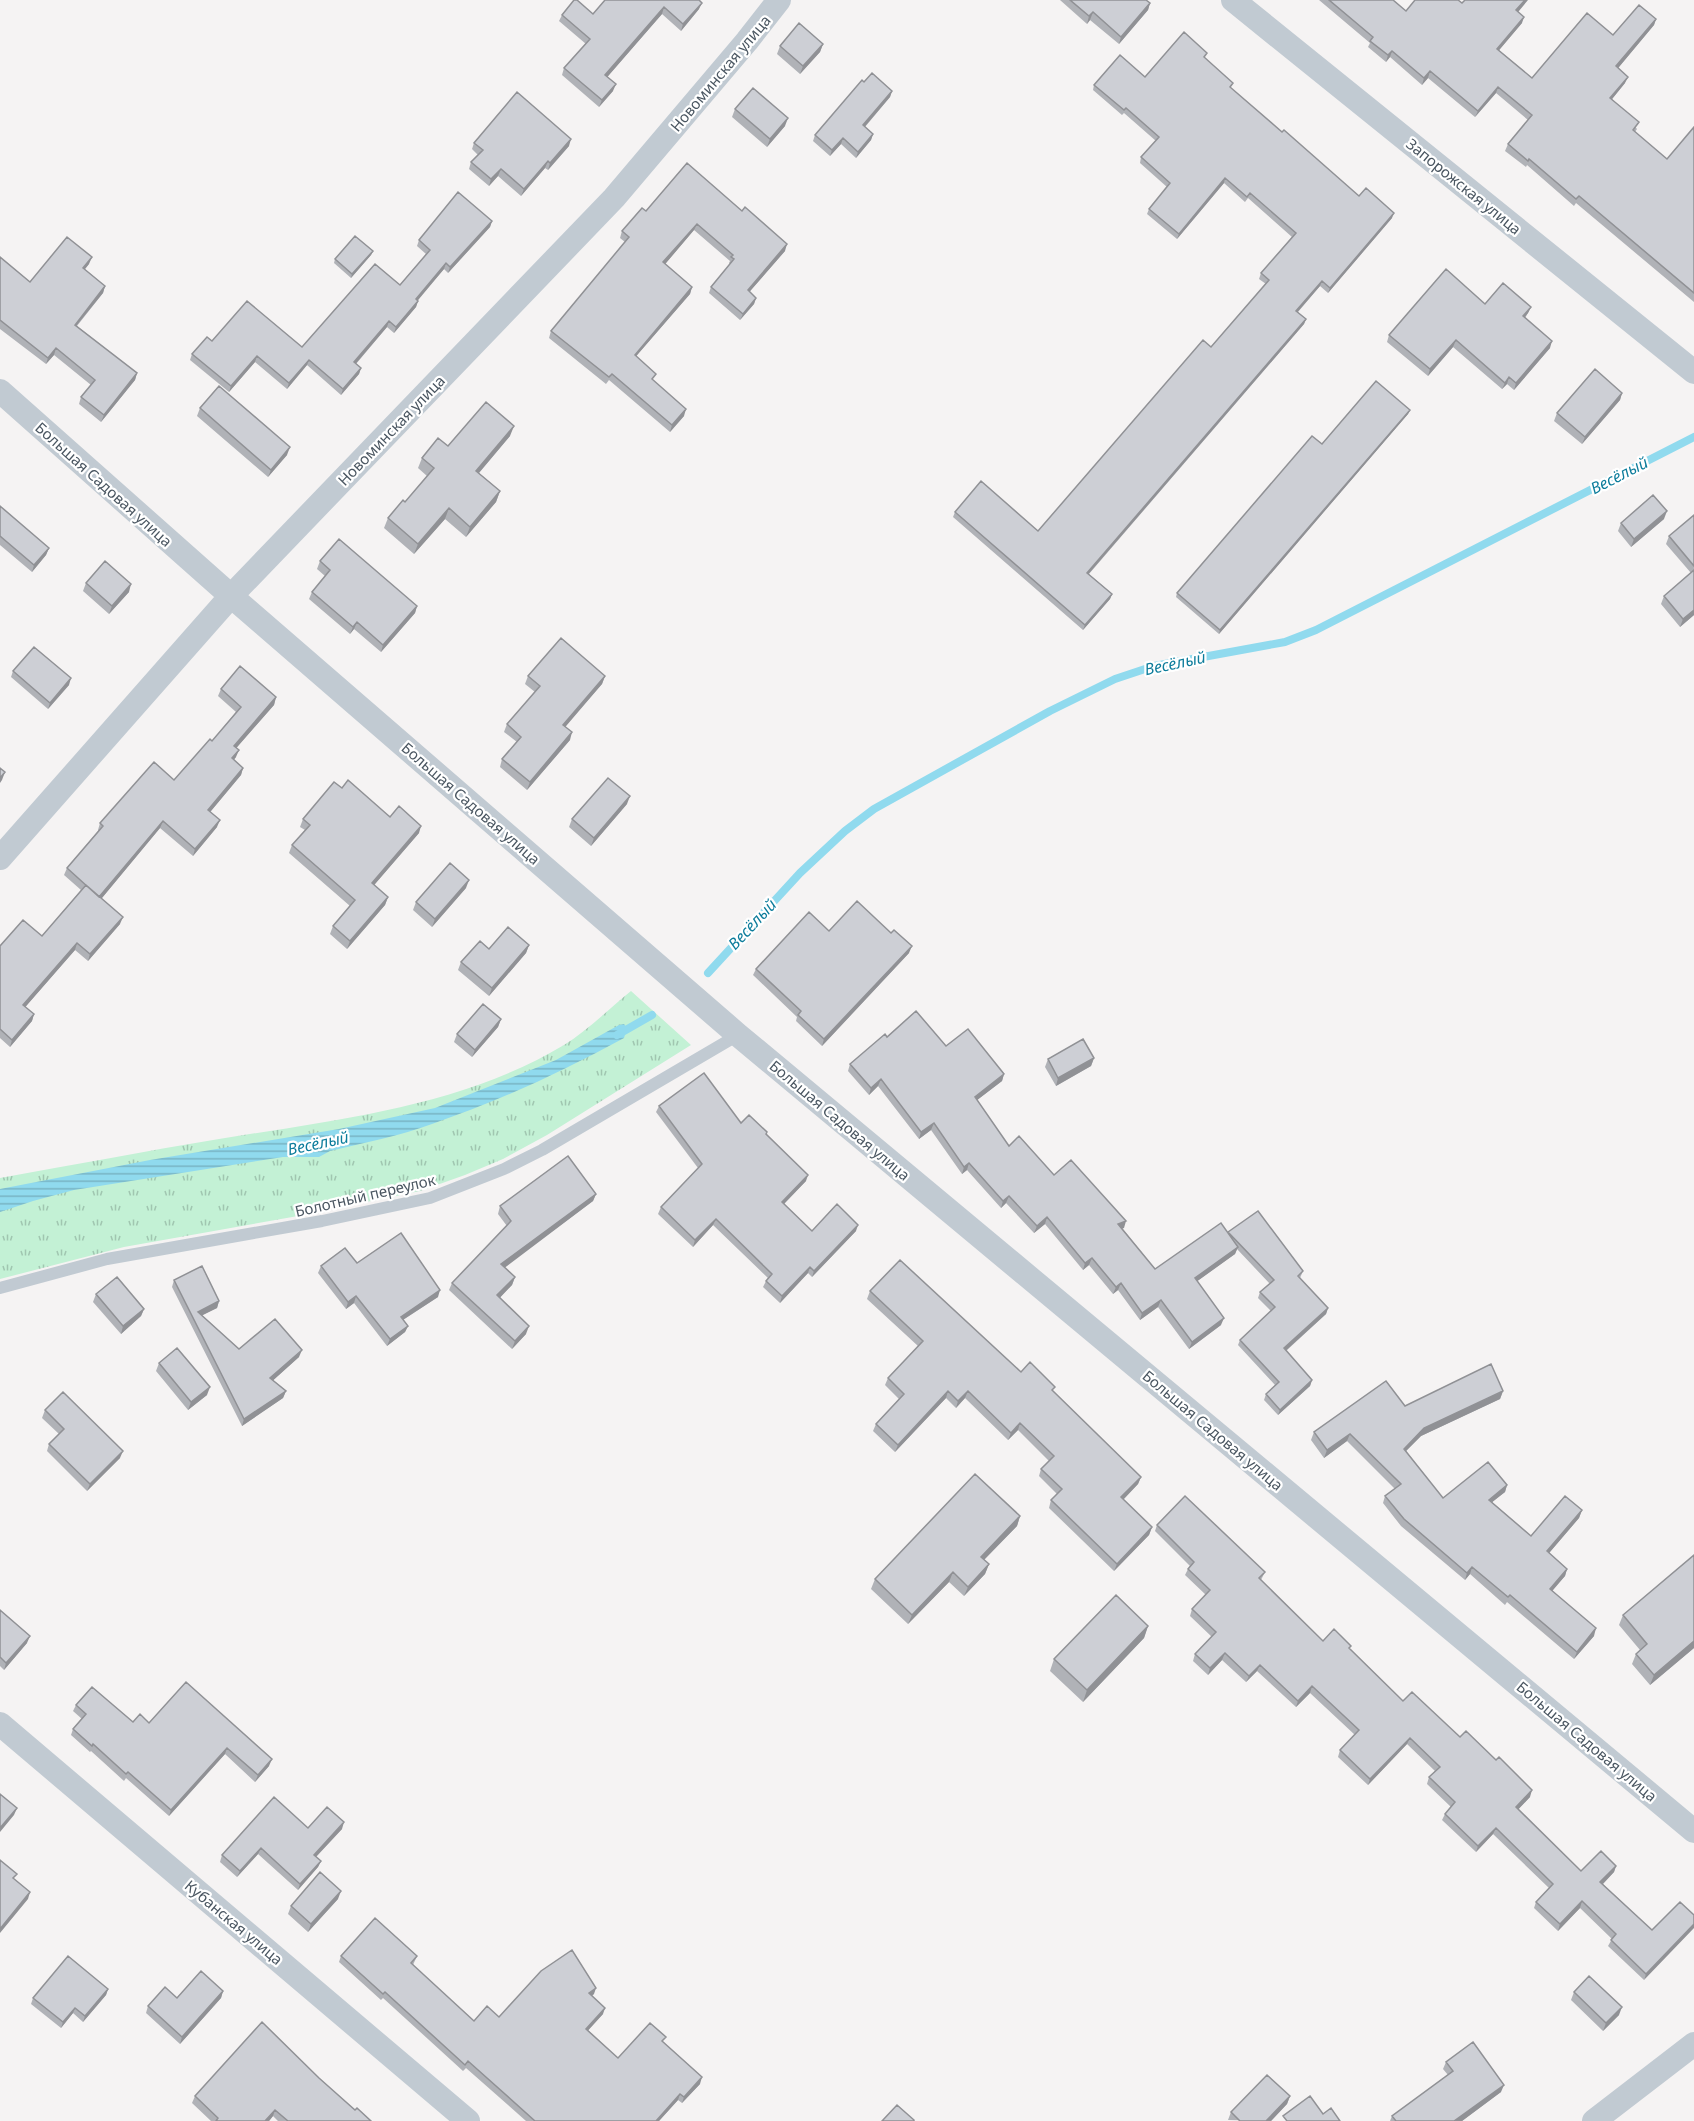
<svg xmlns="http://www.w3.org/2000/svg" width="1694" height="2121" viewBox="0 0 1694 2121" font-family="'Noto Sans',sans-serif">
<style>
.grass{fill:url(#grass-tufts)}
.water{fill:url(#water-rules)}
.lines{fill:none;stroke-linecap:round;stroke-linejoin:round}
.stream{stroke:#90daee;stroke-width:8}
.lane{stroke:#c1cad2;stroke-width:12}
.street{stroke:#c1cad2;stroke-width:24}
.wall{fill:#b0b2b7}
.shaded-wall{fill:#909195}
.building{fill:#cdcfd5;stroke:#909195;stroke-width:1.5}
.labels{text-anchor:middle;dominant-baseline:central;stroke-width:4.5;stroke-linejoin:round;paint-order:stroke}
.street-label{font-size:15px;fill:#4a5661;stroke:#fff}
.water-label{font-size:16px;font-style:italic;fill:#0c7c9b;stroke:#fff}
</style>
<defs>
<pattern id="grass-tufts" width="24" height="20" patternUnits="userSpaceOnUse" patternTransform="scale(1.5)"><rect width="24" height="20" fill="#c3f1d5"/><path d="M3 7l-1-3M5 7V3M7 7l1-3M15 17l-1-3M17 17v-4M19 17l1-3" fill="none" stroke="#a0c6b0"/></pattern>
<pattern id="water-rules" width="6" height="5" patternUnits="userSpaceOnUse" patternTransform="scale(1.5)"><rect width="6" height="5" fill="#90daee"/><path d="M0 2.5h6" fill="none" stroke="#78b4c4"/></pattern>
</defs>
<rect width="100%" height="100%" fill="#f5f3f3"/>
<path class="grass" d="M 631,991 L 691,1045 L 547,1135 L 503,1159 L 465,1175 L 420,1191 L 298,1216 L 124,1247 L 0,1279 L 0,1178 C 73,1165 146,1151 219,1139 C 335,1120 461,1107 564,1045 C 587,1031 610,1008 631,991 Z"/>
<path class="water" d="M 624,1024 L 627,1028 L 624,1038 C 562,1072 499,1101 432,1124 C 399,1136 364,1143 330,1151 L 319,1157 L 283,1157 L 74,1190 L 33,1201 L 0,1212 L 0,1189 L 150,1160 L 339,1129 L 435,1108 L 556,1060 L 619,1025 Z"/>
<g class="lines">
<path class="stream" d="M 708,973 L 800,873 L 845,831 L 874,809 L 1050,711 L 1115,679 L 1154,666 L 1285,642 L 1316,630 L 1694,437
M 617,1035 L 652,1015"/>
<path class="lane" d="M 0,1288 L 107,1259 L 322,1221 L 430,1198 L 504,1169 L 542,1150 L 738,1035"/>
<path class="street" d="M 1233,0 L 1694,372
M 0,391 L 231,596 L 738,1035 L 1694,1831
M 0,858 L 231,596 L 614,198 L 747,41 L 779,0
M 0,1724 L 468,2121
M 1594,2121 L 1694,2044"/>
</g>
<path class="wall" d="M 605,0 L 699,9 L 681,31 L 662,14 L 607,77 L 613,91 L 599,107 L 562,75 L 564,68 L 586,44 L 559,21 L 562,15 L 593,14 Z
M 1060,0 L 1146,0 L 1150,3 L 1148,10 L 1119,44 L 1090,20 L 1087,24 Z
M 1319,0 L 1393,0 L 1406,11 L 1462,3 L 1518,12 L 1522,23 L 1499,50 L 1532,78 L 1613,35 L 1656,19 L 1654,25 L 1618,68 L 1625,83 L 1612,99 L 1637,129 L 1635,132 L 1667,159 L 1694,127 L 1694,302 L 1576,203 L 1574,206 L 1527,165 L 1526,167 L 1505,151 L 1508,144 L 1528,120 L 1496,93 L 1475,117 L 1428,78 L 1422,85 L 1390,57 L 1386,62 L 1368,47 L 1370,43 Z
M 823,44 L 820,52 L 800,74 L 777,54 L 780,46 Z
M 1205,58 L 1231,89 L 1282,132 L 1359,196 L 1392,218 L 1328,293 L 1320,286 L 1298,312 L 1306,319 L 1304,324 L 1089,574 L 1112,594 L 1110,599 L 1083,630 L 953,517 L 955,512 L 1038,531 L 1211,347 L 1266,284 L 1259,279 L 1261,273 L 1292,237 L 1248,198 L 1245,202 L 1224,183 L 1177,239 L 1147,214 L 1149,209 L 1167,187 L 1140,163 L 1141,157 L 1156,141 L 1124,113 L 1122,115 L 1093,90 L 1094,85 L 1145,77 Z
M 864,82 L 892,91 L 890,97 L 865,127 L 873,134 L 871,140 L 856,158 L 841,144 L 830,156 L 813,141 L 815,135 Z
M 735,109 L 785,126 L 767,147 L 732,117 Z
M 474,143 L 569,146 L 548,170 L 545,168 L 521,196 L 498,176 L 489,186 L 469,169 L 471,162 L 478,155 L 472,149 Z
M 687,163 L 785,251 L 749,292 L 756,298 L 754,304 L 740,320 L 709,293 L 711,287 L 730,264 L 729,263 L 730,261 L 694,230 L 665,264 L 692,287 L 690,294 L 636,356 L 653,381 L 684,416 L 670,432 L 609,380 L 606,384 L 549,338 L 551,331 L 625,242 L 620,238 L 622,231 L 646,211 Z
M 492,221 L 490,227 L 448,273 L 444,269 L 417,300 L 418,301 L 416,307 L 394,333 L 387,327 L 356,364 L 361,368 L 359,374 L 341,395 L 307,365 L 287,389 L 255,362 L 229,392 L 190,360 L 192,354 L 212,341 L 302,347 L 400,285 L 426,254 L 417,246 L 419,240 Z
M 373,251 L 371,255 L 351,278 L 334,263 L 335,259 Z
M 0,257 L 30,282 L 89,264 L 85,269 L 105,286 L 103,293 L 77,326 L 137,373 L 135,380 L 101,422 L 79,404 L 81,397 L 91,385 L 54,355 L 46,364 L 0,329 Z
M 1485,304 L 1531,307 L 1528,313 L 1525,318 L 1550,348 L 1514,390 L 1507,384 L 1502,389 L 1453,347 L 1428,376 L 1387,342 L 1389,335 Z
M 1622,393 L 1620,400 L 1582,444 L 1554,421 L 1557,413 Z
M 200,408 L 287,455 L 268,477 L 197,416 Z
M 1410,410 L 1408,414 L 1219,634 L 1176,597 L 1177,593 L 1322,444 Z
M 510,436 L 479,473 L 500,491 L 496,502 L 466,537 L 445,519 L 414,554 L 384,528 L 388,518 L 405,502 L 427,476 L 418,468 L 422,458 L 448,446 Z
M 0,506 L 49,548 L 46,555 L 32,572 L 0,545 Z
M 1694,515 L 1694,615 L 1680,627 L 1661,604 L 1664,596 L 1691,573 L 1666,544 L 1669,536 Z
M 1664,519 L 1631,547 L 1618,531 L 1621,523 Z
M 320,561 L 417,606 L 415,613 L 381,652 L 354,629 L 350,634 L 309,599 L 312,592 L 325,576 L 317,569 Z
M 86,583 L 129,592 L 109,614 L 83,591 Z
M 13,671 L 69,685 L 48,709 L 11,677 Z
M 528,676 L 605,676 L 602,684 L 565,726 L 570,740 L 527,790 L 500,767 L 502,759 L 517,742 L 504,732 L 507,724 L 535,692 L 525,684 Z
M 221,689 L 276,697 L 274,705 L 236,748 L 236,757 L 234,760 L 243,768 L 241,775 L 210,812 L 217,827 L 193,856 L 160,828 L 101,899 L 120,924 L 88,961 L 75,950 L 25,1007 L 34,1014 L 32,1021 L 10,1047 L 0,1038 L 0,946 L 42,936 L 81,890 L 64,875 L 67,868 L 98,831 L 98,830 L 100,823 L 174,780 L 212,741 L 236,712 L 218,696 Z
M 342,788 L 419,833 L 374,885 L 388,897 L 385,905 L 347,949 L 330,934 L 333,926 L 350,906 L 289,853 L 292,845 L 305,830 L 300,827 L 303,819 Z
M 627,804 L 591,846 L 569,827 L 572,819 Z
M 466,888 L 432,927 L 413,910 L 416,902 Z
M 829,931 L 909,953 L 822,1046 L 796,1021 L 797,1017 L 753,975 L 756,969 Z
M 529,945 L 526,953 L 489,996 L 458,970 L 461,962 L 489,949 Z
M 501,1019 L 498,1027 L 472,1057 L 454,1042 L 457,1034 Z
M 887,1037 L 946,1046 L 1004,1074 L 1002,1081 L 977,1100 L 1009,1146 L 1054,1175 L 1124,1228 L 1122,1228 L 1155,1269 L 1228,1232 L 1303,1271 L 1300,1278 L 1328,1308 L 1326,1314 L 1286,1351 L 1312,1380 L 1310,1386 L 1278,1415 L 1264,1400 L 1266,1394 L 1275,1385 L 1238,1345 L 1240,1340 L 1271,1311 L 1258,1298 L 1260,1292 L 1270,1284 L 1237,1249 L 1235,1254 L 1197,1281 L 1221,1325 L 1189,1349 L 1158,1307 L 1140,1320 L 1118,1290 L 1113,1294 L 1089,1265 L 1083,1270 L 1045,1224 L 1034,1233 L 1006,1203 L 1001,1208 L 967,1170 L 962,1174 L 931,1130 L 919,1139 L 878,1086 L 869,1095 L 848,1071 L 850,1064 Z
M 1094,1058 L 1091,1066 L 1056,1086 L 1045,1067 L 1048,1059 Z
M 659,1106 L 741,1123 L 767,1135 L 806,1181 L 784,1204 L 812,1231 L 856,1231 L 812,1277 L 808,1273 L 780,1303 L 763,1287 L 766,1281 L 768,1278 L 713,1225 L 693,1247 L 658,1214 L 661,1207 L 698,1168 L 656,1112 Z
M 596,1194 L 593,1201 L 504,1267 L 515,1277 L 512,1285 L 500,1297 L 526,1334 L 512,1349 L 449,1290 L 452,1283 L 507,1226 L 498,1214 L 500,1206 Z
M 357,1263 L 438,1297 L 403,1320 L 408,1326 L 405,1332 L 387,1346 L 354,1303 L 346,1309 L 318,1273 L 321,1266 Z
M 174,1280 L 219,1301 L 217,1308 L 202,1315 L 239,1349 L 299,1357 L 273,1380 L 286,1391 L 283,1398 L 242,1426 L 172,1287 Z
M 870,1291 L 1021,1372 L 1054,1392 L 1141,1477 L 1138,1484 L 1123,1500 L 1152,1527 L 1149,1535 L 1114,1571 L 1049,1508 L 1051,1500 L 1057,1494 L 1039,1476 L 1041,1469 L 1049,1461 L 1018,1430 L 1008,1440 L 965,1398 L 956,1408 L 946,1398 L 895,1452 L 873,1431 L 876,1424 L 899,1399 L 885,1385 L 888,1378 L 918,1346 L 867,1299 Z
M 96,1294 L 144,1309 L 141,1316 L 121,1334 L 93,1302 Z
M 159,1363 L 207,1395 L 188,1410 L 156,1371 Z
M 1503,1391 L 1500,1399 L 1421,1436 L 1406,1451 L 1443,1498 L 1507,1485 L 1505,1492 L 1492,1502 L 1531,1536 L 1582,1510 L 1579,1518 L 1549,1553 L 1567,1569 L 1565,1576 L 1552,1590 L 1594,1636 L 1574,1659 L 1507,1602 L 1505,1605 L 1470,1574 L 1465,1580 L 1401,1526 L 1383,1503 L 1385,1496 L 1395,1489 L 1347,1441 L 1324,1458 L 1311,1440 L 1314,1432 L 1405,1406 Z
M 45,1410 L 120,1458 L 87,1491 L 47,1451 L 49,1444 L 59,1434 L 42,1418 Z
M 1020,1516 L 1017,1526 L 984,1560 L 989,1564 L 985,1574 L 964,1596 L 949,1582 L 908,1624 L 871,1589 L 875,1579 Z
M 1157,1525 L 1265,1572 L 1261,1580 L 1323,1641 L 1350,1649 L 1403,1701 L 1460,1737 L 1530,1797 L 1518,1809 L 1581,1871 L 1616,1866 L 1614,1872 L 1603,1884 L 1652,1930 L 1680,1902 L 1644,1980 L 1608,1946 L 1612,1939 L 1580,1908 L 1558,1931 L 1534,1908 L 1536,1902 L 1549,1888 L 1493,1834 L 1476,1852 L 1442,1820 L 1445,1814 L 1451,1807 L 1427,1784 L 1429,1777 L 1435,1771 L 1407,1744 L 1368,1785 L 1338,1757 L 1340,1750 L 1355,1735 L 1310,1693 L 1296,1707 L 1257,1671 L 1246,1682 L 1222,1660 L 1208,1675 L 1193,1661 L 1195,1654 L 1212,1637 L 1190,1616 L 1192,1609 L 1206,1595 L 1185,1575 L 1188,1569 L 1190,1566 L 1155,1531 Z
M 1694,1555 L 1694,1648 L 1650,1685 L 1632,1664 L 1636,1654 L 1640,1650 L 1619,1625 L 1623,1615 Z
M 0,1610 L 27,1643 L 4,1670 L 0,1666 Z
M 1148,1626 L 1144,1638 L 1083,1702 L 1050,1671 L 1054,1659 Z
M 186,1682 L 269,1766 L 255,1782 L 225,1754 L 169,1816 L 126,1778 L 124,1781 L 91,1751 L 90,1752 L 71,1735 L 73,1729 L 82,1719 L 73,1711 L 76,1705 L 133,1722 L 149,1723 Z
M 308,1828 L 342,1829 L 316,1857 L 321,1861 L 318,1867 L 298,1890 L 258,1854 L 237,1877 L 220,1862 L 222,1855 Z
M 338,1899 L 308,1932 L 288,1914 L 291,1906 Z
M 341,1956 L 417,1956 L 413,1965 L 474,2021 L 499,2017 L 594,1994 L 592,1996 L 603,2014 L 588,2030 L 618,2058 L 664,2043 L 700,2084 L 682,2103 L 678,2100 L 659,2121 L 526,2121 L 466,2068 L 463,2071 L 383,1998 L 381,2000 L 339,1962 Z
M 108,1989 L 106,1995 L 83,2022 L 73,2013 L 61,2028 L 31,2004 L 33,1998 Z
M 223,1991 L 221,1998 L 180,2044 L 146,2013 L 148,2006 L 177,1998 Z
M 1574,1992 L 1619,2015 L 1603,2031 L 1571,2000 Z
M 1446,2062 L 1501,2092 L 1462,2121 L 1390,2121 L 1392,2116 L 1448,2075 L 1443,2069 Z
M 319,2078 L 355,2110 L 371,2121 L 278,2121 L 273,2116 L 269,2121 L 211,2121 L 192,2103 L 195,2096 Z
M 1290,2096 L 1287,2104 L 1271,2121 L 1228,2120 L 1231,2112 Z"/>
<path class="shaded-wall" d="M 1525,0 L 1528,0 L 1514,17 L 1516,10 Z
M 702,3 L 699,9 L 681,31 L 683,24 Z
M 1150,3 L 1148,10 L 1119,44 L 1121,37 Z
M 664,7 L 662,14 L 603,82 L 605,75 Z
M 1093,12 L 1090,20 L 1087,24 L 1089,16 Z
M 1524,17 L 1522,23 L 1495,55 L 1497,49 Z
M 1656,19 L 1654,25 L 1614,73 L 1616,66 Z
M 823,44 L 820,52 L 800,74 L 803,66 Z
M 1392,51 L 1390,57 L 1386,62 L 1388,55 Z
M 1430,71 L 1428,78 L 1422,85 L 1424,78 Z
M 1628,77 L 1625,83 L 1608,104 L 1610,98 Z
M 616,84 L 613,91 L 599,107 L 602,100 Z
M 1498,87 L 1496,93 L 1475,117 L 1478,111 Z
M 892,91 L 890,97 L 861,131 L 863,125 Z
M 788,118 L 785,126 L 767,147 L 770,139 Z
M 873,134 L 871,140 L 856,158 L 858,152 Z
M 843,138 L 841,144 L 830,156 L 832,150 Z
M 571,139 L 569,146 L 548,170 L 550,163 Z
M 548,161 L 545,168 L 521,196 L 524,189 Z
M 501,169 L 498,176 L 489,186 L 491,179 Z
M 1225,178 L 1224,183 L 1177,239 L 1179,234 Z
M 1394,213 L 1392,218 L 1328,293 L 1330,288 Z
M 492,221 L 490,227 L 448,273 L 450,267 Z
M 697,224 L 694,230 L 661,269 L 663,262 Z
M 787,244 L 785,251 L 745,297 L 748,290 Z
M 373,251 L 371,255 L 351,278 L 352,274 Z
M 92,257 L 89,264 L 80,275 L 83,268 Z
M 446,263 L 444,269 L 414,305 L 416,299 Z
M 1322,281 L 1320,286 L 1294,316 L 1296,311 Z
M 105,286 L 103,293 L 72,331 L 75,325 Z
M 692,287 L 690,294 L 632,361 L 635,355 Z
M 756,298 L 754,304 L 740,320 L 743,314 Z
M 418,301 L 416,307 L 394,333 L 396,327 Z
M 1531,307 L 1528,313 L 1520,323 L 1523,316 Z
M 1306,319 L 1304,324 L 1085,578 L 1087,573 Z
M 389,321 L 387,327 L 352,368 L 354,362 Z
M 1456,340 L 1453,347 L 1428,376 L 1430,369 Z
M 1552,341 L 1550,348 L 1514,390 L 1516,383 Z
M 56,348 L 54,355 L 46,364 L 48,358 Z
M 257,356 L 255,362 L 229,392 L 231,386 Z
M 309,360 L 307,365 L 287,389 L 289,383 Z
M 361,368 L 359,374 L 341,395 L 343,389 Z
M 137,373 L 135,380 L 101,422 L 104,415 Z
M 1509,377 L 1507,384 L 1502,389 L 1505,383 Z
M 1622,393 L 1620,400 L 1582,444 L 1585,437 Z
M 686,409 L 684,416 L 670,432 L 672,425 Z
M 1410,410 L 1408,414 L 1219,634 L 1220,630 Z
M 514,426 L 510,436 L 472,481 L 476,471 Z
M 290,447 L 287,455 L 268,477 L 271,470 Z
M 500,491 L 496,502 L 466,537 L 470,527 Z
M 449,508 L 445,519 L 414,554 L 418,544 Z
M 1667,511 L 1664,519 L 1631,547 L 1634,539 Z
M 49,548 L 46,555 L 32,572 L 34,565 Z
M 131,584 L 129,592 L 109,614 L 112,606 Z
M 1112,594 L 1110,599 L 1083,630 L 1085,625 Z
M 417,606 L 415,613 L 381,652 L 383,645 Z
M 1694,610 L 1694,615 L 1680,627 L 1683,619 Z
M 357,622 L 354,629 L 350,634 L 353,627 Z
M 605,676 L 602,684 L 561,732 L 563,725 Z
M 71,678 L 69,685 L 48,709 L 50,703 Z
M 276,697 L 274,705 L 232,753 L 234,746 Z
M 572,732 L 570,740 L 527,790 L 530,782 Z
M 239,750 L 236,757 L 229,765 L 232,758 Z
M 243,768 L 241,775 L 206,817 L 208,810 Z
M 5,772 L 2,780 L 0,783 L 0,778 Z
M 630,796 L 627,804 L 591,846 L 594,838 Z
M 220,820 L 217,827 L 193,856 L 195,849 Z
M 163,821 L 160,828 L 97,904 L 99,897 Z
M 421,826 L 419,833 L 369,891 L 372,883 Z
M 469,880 L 466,888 L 432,927 L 435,919 Z
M 388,897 L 385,905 L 347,949 L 350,941 Z
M 123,917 L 120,924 L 88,961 L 90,954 Z
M 77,943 L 75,950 L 21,1012 L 23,1005 Z
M 529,945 L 526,953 L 489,996 L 492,988 Z
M 912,946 L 909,953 L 822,1046 L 824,1039 Z
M 34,1014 L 32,1021 L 10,1047 L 12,1040 Z
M 501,1019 L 498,1027 L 472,1057 L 475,1050 Z
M 1094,1058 L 1091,1066 L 1056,1086 L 1058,1078 Z
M 1004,1074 L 1002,1081 L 972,1104 L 975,1097 Z
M 881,1079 L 878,1086 L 869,1095 L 871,1088 Z
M 934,1123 L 931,1130 L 919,1139 L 921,1132 Z
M 969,1163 L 967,1170 L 962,1174 L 964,1167 Z
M 808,1175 L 806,1181 L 780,1208 L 782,1202 Z
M 596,1194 L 593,1201 L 499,1272 L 501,1264 Z
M 1009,1196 L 1006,1203 L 1001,1208 L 1003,1201 Z
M 1047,1217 L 1045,1224 L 1034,1233 L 1037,1226 Z
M 716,1219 L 713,1225 L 693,1247 L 695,1240 Z
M 1126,1221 L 1124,1228 L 1116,1231 L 1118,1224 Z
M 858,1225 L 856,1231 L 812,1277 L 814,1271 Z
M 1238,1247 L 1235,1254 L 1192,1285 L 1195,1278 Z
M 1092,1258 L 1089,1265 L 1083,1270 L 1085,1263 Z
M 810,1267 L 808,1273 L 780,1303 L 782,1296 Z
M 515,1277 L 512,1285 L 495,1303 L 497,1295 Z
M 1121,1283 L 1118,1290 L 1113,1294 L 1116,1287 Z
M 440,1290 L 438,1297 L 398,1323 L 401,1317 Z
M 356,1296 L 354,1303 L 346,1309 L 348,1302 Z
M 1161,1300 L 1158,1307 L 1140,1320 L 1142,1313 Z
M 219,1301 L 217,1308 L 195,1319 L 198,1312 Z
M 1328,1308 L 1326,1314 L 1282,1354 L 1284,1348 Z
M 144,1309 L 141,1316 L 121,1334 L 123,1326 Z
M 1224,1318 L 1221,1325 L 1189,1349 L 1192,1342 Z
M 408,1326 L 405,1332 L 387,1346 L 390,1339 Z
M 529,1326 L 526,1334 L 512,1349 L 515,1341 Z
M 302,1350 L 299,1357 L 268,1385 L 270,1378 Z
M 1312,1380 L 1310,1386 L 1278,1415 L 1280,1410 Z
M 210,1387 L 207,1395 L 188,1410 L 191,1402 Z
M 286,1391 L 283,1398 L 242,1426 L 244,1419 Z
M 948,1391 L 946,1398 L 895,1452 L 898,1445 Z
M 968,1391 L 965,1398 L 956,1408 L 958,1401 Z
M 1503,1391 L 1500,1399 L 1421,1436 L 1401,1456 L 1404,1449 L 1424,1428 Z
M 1020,1423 L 1018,1430 L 1008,1440 L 1011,1433 Z
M 1350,1434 L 1347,1441 L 1324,1458 L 1327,1450 Z
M 123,1451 L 120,1458 L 87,1491 L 90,1484 Z
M 1141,1477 L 1138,1484 L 1118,1505 L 1121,1497 Z
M 1507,1485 L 1505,1492 L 1486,1507 L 1489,1500 Z
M 1582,1510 L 1579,1518 L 1544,1559 L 1547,1551 Z
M 1020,1516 L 1017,1526 L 977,1567 L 981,1557 Z
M 1152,1527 L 1149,1535 L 1114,1571 L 1117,1564 Z
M 989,1564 L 985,1574 L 964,1596 L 968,1587 Z
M 1472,1567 L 1470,1574 L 1465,1580 L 1467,1573 Z
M 1567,1569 L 1565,1576 L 1548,1596 L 1550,1589 Z
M 953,1572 L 949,1582 L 908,1624 L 912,1615 Z
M 1148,1626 L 1144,1638 L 1083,1702 L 1087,1690 Z
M 1596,1628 L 1594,1636 L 1574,1659 L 1577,1652 Z
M 30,1636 L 27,1643 L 4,1670 L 6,1663 Z
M 1694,1641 L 1694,1648 L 1650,1685 L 1654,1675 Z
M 1225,1653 L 1222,1660 L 1208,1675 L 1210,1668 Z
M 1260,1665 L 1257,1671 L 1246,1682 L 1249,1676 Z
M 1312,1686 L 1310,1693 L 1296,1707 L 1298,1701 Z
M 1410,1738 L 1407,1744 L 1368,1785 L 1370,1779 Z
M 227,1748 L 225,1754 L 169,1816 L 171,1810 Z
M 272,1759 L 269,1766 L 255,1782 L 258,1775 Z
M 1532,1790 L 1530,1797 L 1514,1814 L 1516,1807 Z
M 17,1808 L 14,1815 L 0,1832 L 0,1828 Z
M 344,1822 L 342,1829 L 312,1861 L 314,1855 Z
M 1496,1828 L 1493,1834 L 1476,1852 L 1478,1846 Z
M 261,1848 L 258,1854 L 237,1877 L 240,1871 Z
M 321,1861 L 318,1867 L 298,1890 L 300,1884 Z
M 1616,1866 L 1614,1872 L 1598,1889 L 1600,1882 Z
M 341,1891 L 338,1899 L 308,1932 L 311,1924 Z
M 30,1892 L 28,1899 L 0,1933 L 0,1929 Z
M 1582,1901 L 1580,1908 L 1558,1931 L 1560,1924 Z
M 1694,1924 L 1694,1928 L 1644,1980 L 1646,1974 Z
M 596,1988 L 594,1994 L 587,1999 L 589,1993 Z
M 108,1989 L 106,1995 L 83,2022 L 85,2016 Z
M 223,1991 L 221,1998 L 180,2044 L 182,2037 Z
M 1622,2007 L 1619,2015 L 1603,2031 L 1606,2023 Z
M 75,2008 L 73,2013 L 61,2028 L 63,2022 Z
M 605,2008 L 603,2014 L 584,2035 L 586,2029 Z
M 702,2077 L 700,2084 L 682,2103 L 684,2097 Z
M 1504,2085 L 1501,2092 L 1462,2121 L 1454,2121 Z
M 680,2094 L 678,2100 L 659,2121 L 656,2121 Z
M 1290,2096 L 1287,2104 L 1271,2121 L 1266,2121 Z
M 275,2110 L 273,2116 L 269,2121 L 265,2121 Z"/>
<path class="building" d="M 574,0 L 577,0 L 593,14 L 605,0 L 699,0 L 702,3 L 683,24 L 664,7 L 605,75 L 616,84 L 602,100 L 564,68 L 590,39 L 562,15 Z
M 1070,0 L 1146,0 L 1150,3 L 1121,37 L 1093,12 L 1089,16 Z
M 1329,0 L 1393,0 L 1406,11 L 1415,0 L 1458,0 L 1462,3 L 1465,0 L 1525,0 L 1516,10 L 1524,17 L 1497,49 L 1532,78 L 1587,13 L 1613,35 L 1639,5 L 1656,19 L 1616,66 L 1628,77 L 1610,98 L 1639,122 L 1633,130 L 1667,159 L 1694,127 L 1694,293 L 1579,196 L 1576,199 L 1529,159 L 1528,161 L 1508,144 L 1532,115 L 1498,87 L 1478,111 L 1430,71 L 1424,78 L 1392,51 L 1388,55 L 1370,41 L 1373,37 Z
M 799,23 L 823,44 L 803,66 L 780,46 Z
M 1184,32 L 1207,53 L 1204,57 L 1233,83 L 1230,87 L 1282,132 L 1284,130 L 1359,196 L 1366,188 L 1394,213 L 1330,288 L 1322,281 L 1296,311 L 1306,319 L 1087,573 L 1112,594 L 1085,625 L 955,512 L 981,481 L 1038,531 L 1203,340 L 1211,347 L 1269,280 L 1261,273 L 1296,233 L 1250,193 L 1247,197 L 1225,178 L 1179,234 L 1149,209 L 1170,183 L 1141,157 L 1159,137 L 1126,108 L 1124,110 L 1094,85 L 1120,55 L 1145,77 Z
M 872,73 L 892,91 L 863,125 L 873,134 L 858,152 L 843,138 L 832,150 L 815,135 L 862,80 L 864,82 Z
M 753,88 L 788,118 L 770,139 L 735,109 Z
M 517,92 L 571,139 L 550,163 L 548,161 L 524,189 L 501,169 L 491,179 L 471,162 L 483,150 L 474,143 Z
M 687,163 L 742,211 L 745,207 L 787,244 L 748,290 L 756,298 L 743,314 L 711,287 L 734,259 L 731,257 L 733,255 L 697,224 L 663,262 L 692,287 L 635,355 L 656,374 L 652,379 L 686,409 L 672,425 L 612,374 L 609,377 L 551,331 L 629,237 L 622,231 L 642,208 L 646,211 Z
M 458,192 L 492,221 L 450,267 L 446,263 L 416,299 L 418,301 L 396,327 L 389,321 L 354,362 L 361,368 L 343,389 L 309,360 L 289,383 L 257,356 L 231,386 L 192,354 L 207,337 L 212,341 L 247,301 L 302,347 L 375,264 L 400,285 L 430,250 L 419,240 Z
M 355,236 L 373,251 L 352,274 L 335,259 Z
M 67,237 L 92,257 L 83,268 L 105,286 L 75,325 L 137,373 L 104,415 L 81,397 L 95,380 L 56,348 L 48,358 L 0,320 L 0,257 L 30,282 Z
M 1446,269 L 1485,304 L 1503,283 L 1531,307 L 1523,316 L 1552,341 L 1516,383 L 1509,377 L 1505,383 L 1456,340 L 1430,369 L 1389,335 Z
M 1595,369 L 1622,393 L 1585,437 L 1557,413 Z
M 1376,381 L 1410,410 L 1220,630 L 1177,593 L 1312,436 L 1322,444 Z
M 219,386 L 290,447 L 271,470 L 200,408 Z
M 486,402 L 514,426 L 476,471 L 500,491 L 470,527 L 449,508 L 418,544 L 388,518 L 403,500 L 405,502 L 434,468 L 422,458 L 438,438 L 448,446 Z
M 1653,495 L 1667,511 L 1634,539 L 1621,523 Z
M 0,506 L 49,548 L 34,565 L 0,536 Z
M 1694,515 L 1694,566 L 1669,536 Z
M 339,539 L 417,606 L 383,645 L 357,622 L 353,627 L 312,592 L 330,570 L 320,561 Z
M 105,561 L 131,584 L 112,606 L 86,583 Z
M 1694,570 L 1694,610 L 1683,619 L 1664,596 Z
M 561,638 L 605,676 L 563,725 L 572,732 L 530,782 L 502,759 L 521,737 L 507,724 L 540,686 L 528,676 Z
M 34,647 L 71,678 L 50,703 L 13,671 Z
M 240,666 L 276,697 L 234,746 L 239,750 L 232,758 L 243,768 L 208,810 L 220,820 L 195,849 L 163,821 L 99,897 L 67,868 L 103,826 L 100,823 L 154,762 L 174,780 L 210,739 L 212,741 L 241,707 L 221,689 Z
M 0,768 L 5,772 L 0,778 Z
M 608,778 L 630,796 L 594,838 L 572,819 Z
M 348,780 L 390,817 L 399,806 L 421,826 L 372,883 L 388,897 L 350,941 L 333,926 L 355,900 L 292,845 L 310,825 L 303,819 L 334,782 L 342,788 Z
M 450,863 L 469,880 L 435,919 L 416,902 Z
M 86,885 L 123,917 L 90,954 L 77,943 L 23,1005 L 34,1014 L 12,1040 L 0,1029 L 0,946 L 23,920 L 42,936 Z
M 857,901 L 891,933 L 894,930 L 912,946 L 824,1039 L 798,1015 L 801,1011 L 756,969 L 809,912 L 829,931 Z
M 508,927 L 529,945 L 492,988 L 461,962 L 480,941 L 489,949 Z
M 483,1004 L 501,1019 L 475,1050 L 457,1034 Z
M 916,1011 L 946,1046 L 968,1029 L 1004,1074 L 975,1097 L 1009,1146 L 1019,1136 L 1054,1175 L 1071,1160 L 1126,1221 L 1118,1224 L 1155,1269 L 1221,1223 L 1238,1247 L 1195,1278 L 1224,1318 L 1192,1342 L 1161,1300 L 1142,1313 L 1121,1283 L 1116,1287 L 1092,1258 L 1085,1263 L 1047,1217 L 1037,1226 L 1009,1196 L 1003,1201 L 969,1163 L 964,1167 L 934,1123 L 921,1132 L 881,1079 L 871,1088 L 850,1064 L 885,1034 L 887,1037 Z
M 1083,1039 L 1094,1058 L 1058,1078 L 1048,1059 Z
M 704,1073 L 741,1123 L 749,1115 L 767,1132 L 766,1134 L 808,1175 L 782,1202 L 812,1231 L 837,1204 L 858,1225 L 814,1271 L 810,1267 L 782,1296 L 766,1281 L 772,1274 L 716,1219 L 695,1240 L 661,1207 L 702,1164 L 659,1106 Z
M 568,1156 L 596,1194 L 501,1264 L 515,1277 L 497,1295 L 529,1326 L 515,1341 L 452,1283 L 511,1221 L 500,1206 Z
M 1258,1211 L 1303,1271 L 1298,1276 L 1328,1308 L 1284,1348 L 1312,1380 L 1280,1410 L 1266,1394 L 1279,1382 L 1240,1340 L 1275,1307 L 1260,1292 L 1274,1280 L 1228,1232 Z
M 401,1233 L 440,1290 L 401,1317 L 408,1326 L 390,1339 L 356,1296 L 348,1302 L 321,1266 L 345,1248 L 357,1263 Z
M 900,1260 L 1021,1372 L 1030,1362 L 1055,1387 L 1052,1390 L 1141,1477 L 1121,1497 L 1152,1527 L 1117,1564 L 1051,1500 L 1062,1489 L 1041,1469 L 1054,1456 L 1020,1423 L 1011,1433 L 968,1391 L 958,1401 L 948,1391 L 898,1445 L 876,1424 L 904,1394 L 888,1378 L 923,1341 L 870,1291 Z
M 202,1266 L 219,1301 L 198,1312 L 239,1349 L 275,1319 L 302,1350 L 270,1378 L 286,1391 L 244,1419 L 174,1280 Z
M 117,1277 L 144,1309 L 123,1326 L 96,1294 Z
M 177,1348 L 210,1387 L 191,1402 L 159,1363 Z
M 1491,1364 L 1503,1391 L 1424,1428 L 1404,1449 L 1443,1498 L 1488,1462 L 1507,1485 L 1489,1500 L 1531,1536 L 1565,1496 L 1582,1510 L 1547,1551 L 1567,1569 L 1550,1589 L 1596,1628 L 1577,1652 L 1510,1595 L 1508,1597 L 1472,1567 L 1467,1573 L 1404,1519 L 1385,1496 L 1401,1484 L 1350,1434 L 1327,1450 L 1314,1432 L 1386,1381 L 1405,1406 Z
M 63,1392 L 123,1451 L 90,1484 L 49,1444 L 64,1429 L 45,1410 Z
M 975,1474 L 1020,1516 L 981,1557 L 989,1564 L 968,1587 L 953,1572 L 912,1615 L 875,1579 Z
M 1185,1496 L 1265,1572 L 1259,1578 L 1323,1641 L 1334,1629 L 1351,1646 L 1349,1648 L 1403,1701 L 1412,1692 L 1460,1737 L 1466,1731 L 1496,1760 L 1499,1757 L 1532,1790 L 1516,1807 L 1581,1871 L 1601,1851 L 1616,1866 L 1600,1882 L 1652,1930 L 1680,1902 L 1694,1915 L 1694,1924 L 1646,1974 L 1611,1940 L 1616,1934 L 1582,1901 L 1560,1924 L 1536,1902 L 1553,1884 L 1496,1828 L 1478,1846 L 1445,1814 L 1455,1802 L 1429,1777 L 1440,1767 L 1410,1738 L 1370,1779 L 1340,1750 L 1359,1730 L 1312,1686 L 1298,1701 L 1260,1665 L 1249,1676 L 1225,1653 L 1210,1668 L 1195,1654 L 1216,1632 L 1192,1609 L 1210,1590 L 1188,1569 L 1194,1562 L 1157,1525 Z
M 1694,1555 L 1694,1641 L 1654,1675 L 1636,1654 L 1647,1644 L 1623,1615 Z
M 1116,1595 L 1148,1626 L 1087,1690 L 1054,1659 Z
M 0,1610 L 30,1636 L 6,1663 L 0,1657 Z
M 186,1682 L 272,1759 L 258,1775 L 227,1748 L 171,1810 L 128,1772 L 126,1774 L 93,1744 L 92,1746 L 73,1729 L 86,1714 L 76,1705 L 92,1687 L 133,1722 L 140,1714 L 149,1723 Z
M 0,1794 L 17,1808 L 0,1828 Z
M 274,1797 L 308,1828 L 327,1807 L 344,1822 L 314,1855 L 321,1861 L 300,1884 L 261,1848 L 240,1871 L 222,1855 Z
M 0,1860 L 17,1874 L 13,1878 L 30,1892 L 0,1929 Z
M 320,1872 L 341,1891 L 311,1924 L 291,1906 Z
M 375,1918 L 417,1956 L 411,1963 L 474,2021 L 487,2006 L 499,2017 L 541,1971 L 572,1950 L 596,1988 L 589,1993 L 605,2008 L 586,2029 L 618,2058 L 650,2023 L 666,2037 L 662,2041 L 702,2077 L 684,2097 L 680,2094 L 656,2121 L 535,2121 L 468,2061 L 465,2065 L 385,1992 L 383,1994 L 341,1956 Z
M 68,1956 L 108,1989 L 85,2016 L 75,2008 L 63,2022 L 33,1998 Z
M 201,1971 L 223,1991 L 182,2037 L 148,2006 L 165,1987 L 177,1998 Z
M 1589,1976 L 1622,2007 L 1606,2023 L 1574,1992 Z
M 262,2022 L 319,2078 L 355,2110 L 357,2108 L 371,2121 L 288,2121 L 275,2110 L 265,2121 L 216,2121 L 218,2118 L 195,2096 Z
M 1473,2042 L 1504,2085 L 1454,2121 L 1396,2121 L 1392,2116 L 1453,2071 L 1446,2062 Z
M 1267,2075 L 1290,2096 L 1266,2121 L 1240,2121 L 1231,2112 Z
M 1310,2096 L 1323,2114 L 1331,2108 L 1340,2121 L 1287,2121 L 1283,2116 Z
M 897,2105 L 914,2120 L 914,2121 L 882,2121 Z"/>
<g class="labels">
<g class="street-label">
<text transform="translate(720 73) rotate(-50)">Новоминская улица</text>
<text transform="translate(1464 186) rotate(39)">Запорожская улица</text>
<text transform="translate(391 430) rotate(-46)">Новоминская улица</text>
<text transform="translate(104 484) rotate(42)">Большая Садовая улица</text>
<text transform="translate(471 803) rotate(41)">Большая Садовая улица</text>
<text transform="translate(840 1120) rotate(40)">Большая Садовая улица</text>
<text transform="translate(365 1195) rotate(-13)">Болотный переулок</text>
<text transform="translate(1213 1430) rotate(40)">Большая Садовая улица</text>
<text transform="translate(1587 1741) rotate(40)">Большая Садовая улица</text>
<text transform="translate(234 1922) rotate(40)">Кубанская улица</text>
</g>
<g class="water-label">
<text transform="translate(1619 475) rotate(-27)">Весёлый</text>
<text transform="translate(1175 663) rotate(-12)">Весёлый</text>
<text transform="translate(752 924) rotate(-47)">Весёлый</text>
<text transform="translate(318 1143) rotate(-12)">Весёлый</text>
</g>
</g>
</svg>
